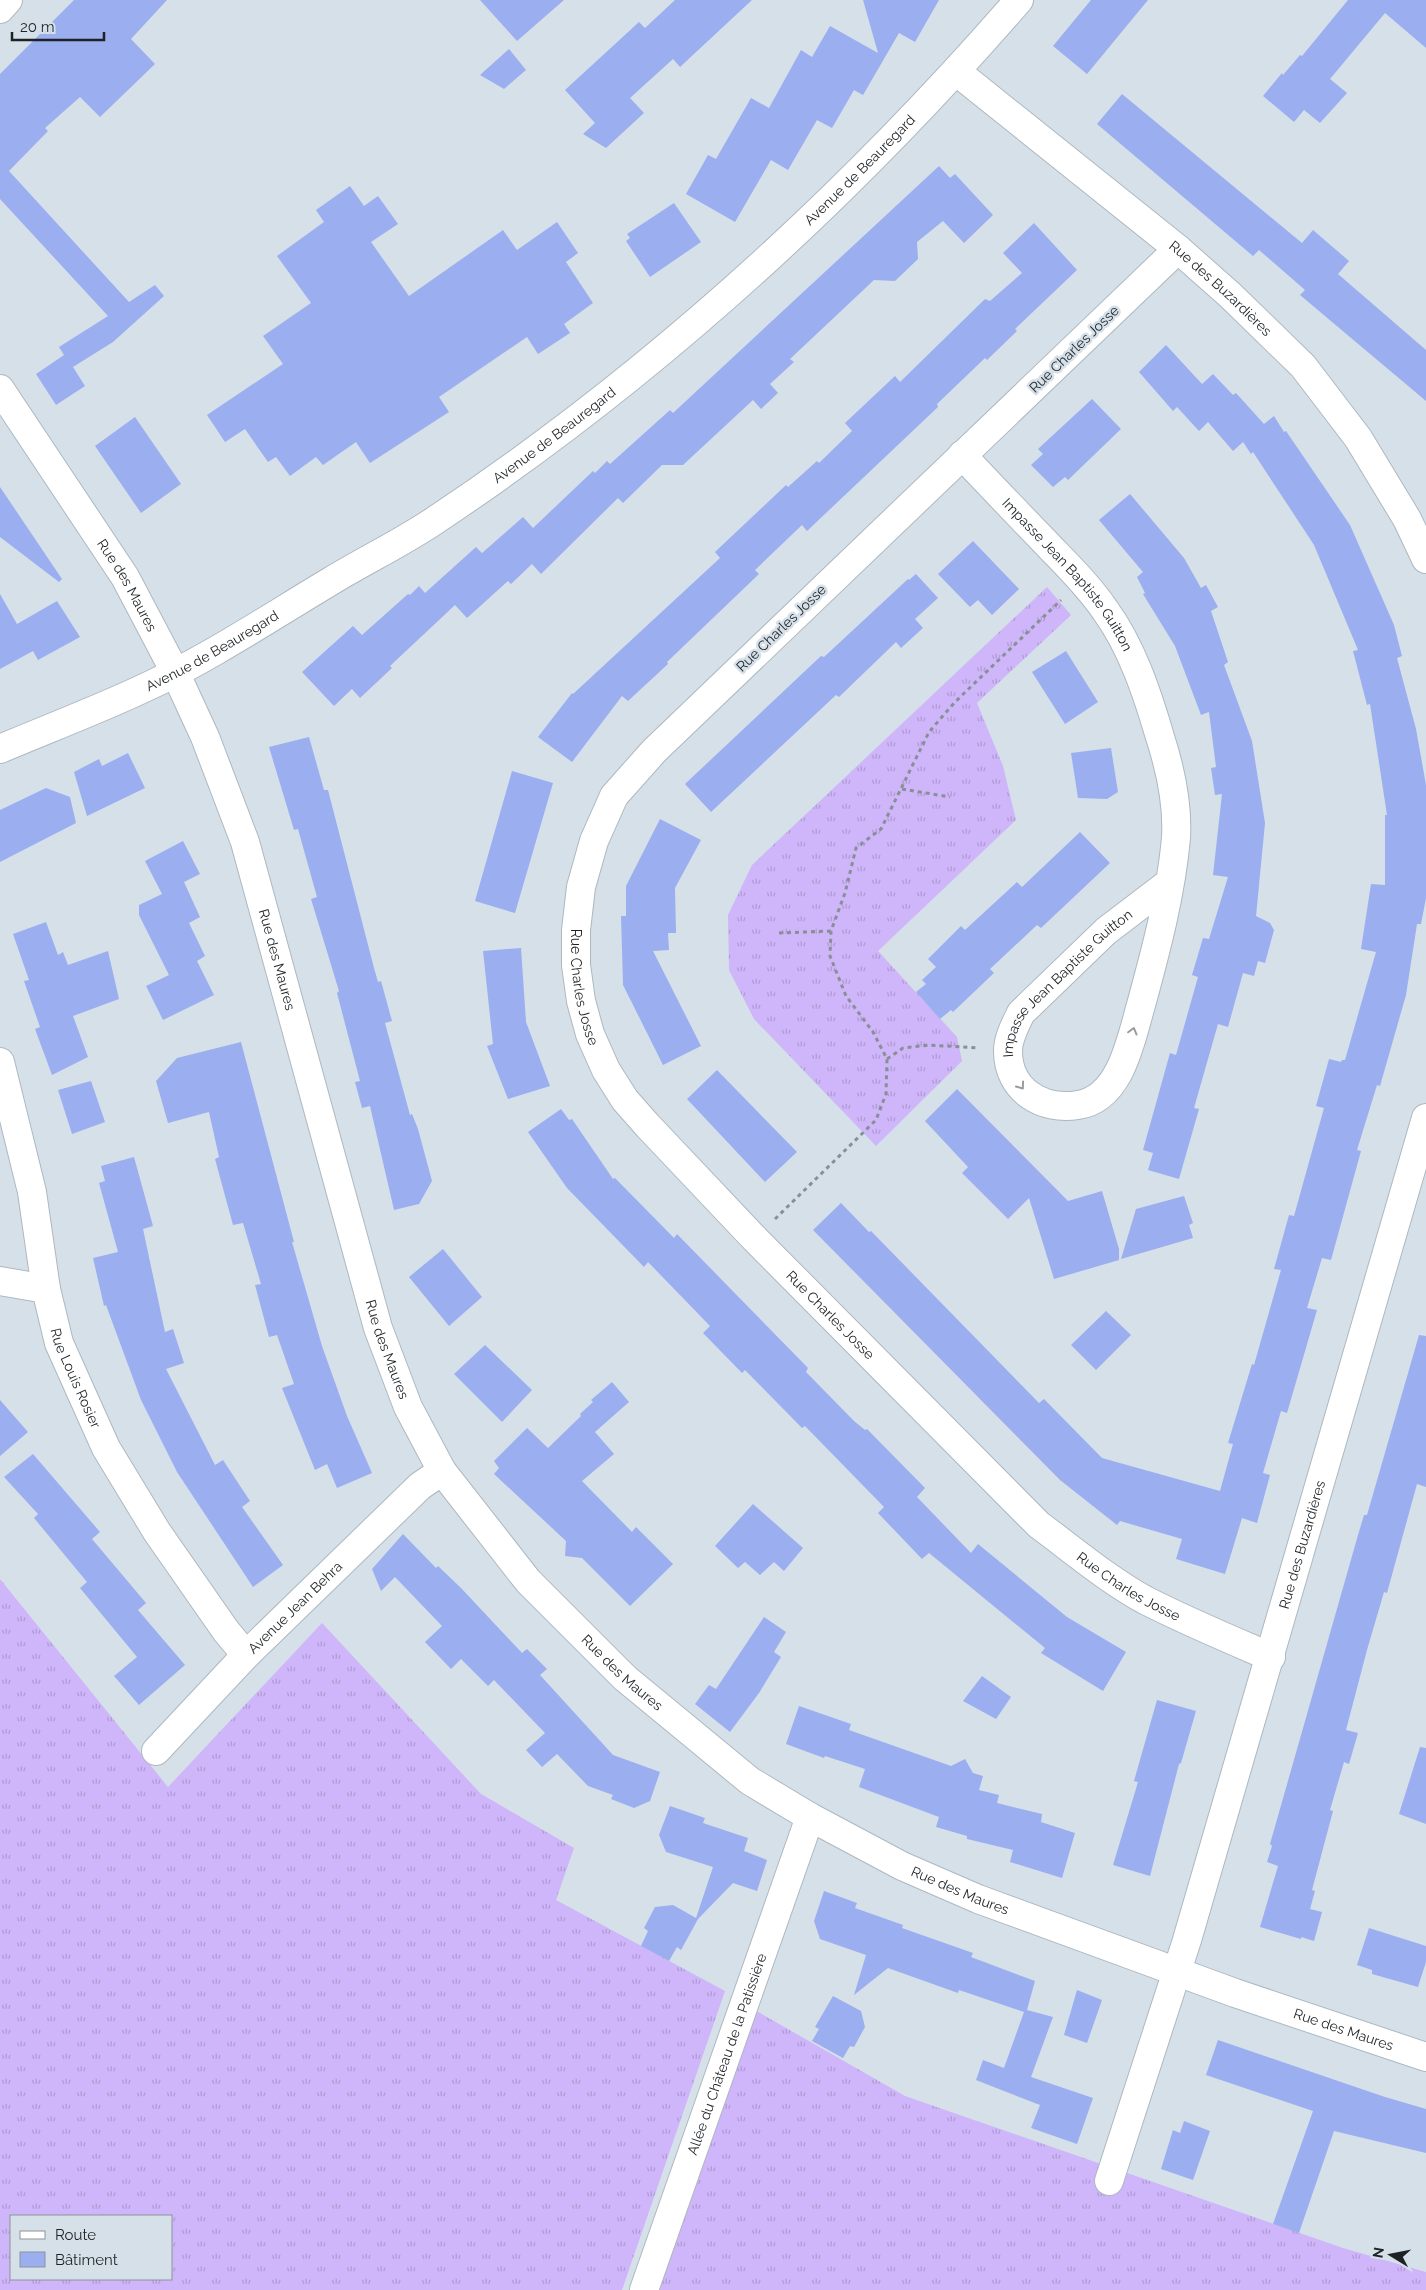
<svg xmlns="http://www.w3.org/2000/svg" width="1426" height="2290" viewBox="0 0 1426 2290" font-family="Raleway,sans-serif">
<style>
.grass{fill:url(#grass-tufts);fill-rule:evenodd}
.building{fill:#9baef0}
.lines{fill:none;stroke-linecap:round;stroke-linejoin:round}
.minor-casing{stroke:#adb8c0;stroke-width:30}
.tertiary-casing{stroke:#adb8c0;stroke-width:30}
.path{stroke:#889096;stroke-width:3;stroke-dasharray:4 4;stroke-linecap:butt}
.minor{stroke:#fff;stroke-width:28}
.tertiary{stroke:#fff;stroke-width:28}
.oneway{stroke:#9a9c9d}
.labels{text-anchor:middle;dominant-baseline:central;stroke-width:5;stroke-linejoin:round;paint-order:stroke}
.street-label{font-size:14px;fill:#1e2225;stroke:#d5e0e9}
</style>
<defs>
<pattern id="grass-tufts" width="24" height="20" patternUnits="userSpaceOnUse" patternTransform="scale(1.25)"><rect width="24" height="20" fill="#cfb5f9"/><path d="M3 7l-1-3M5 7V3M7 7l1-3M15 17l-1-3M17 17v-4M19 17l1-3" fill="none" stroke="#b19bd5"/></pattern>
</defs>
<rect width="100%" height="100%" fill="#d5e0e9"/>
<path class="grass" d="M 1047,587 L 1071,615 L 977,703 L 1003,766 L 1016,820 L 878,951 L 957,1037 L 962,1061 L 876,1146 L 754,1019 L 729,970 L 728,915 L 752,865 Z
M 0,1579 L 168,1787 L 322,1623 L 481,1794 L 574,1848 L 556,1900 L 725,1991 L 622,2290 L 0,2290 ZM 11,2216 L 171,2216 L 171,2279 L 11,2279 Z
M 753,2009 L 905,2096 L 1343,2248 L 1426,2272 L 1426,2290 L 658,2290 Z"/>
<path class="building" d="M 74,0 L 167,0 L 131,39 L 155,64 L 100,117 L 80,97 L 45,128 L 48,131 L 9,171 L 129,302 L 155,285 L 164,296 L 113,342 L 73,367 L 85,386 L 56,405 L 36,374 L 64,355 L 59,347 L 108,316 L 0,199 L 0,74 Z
M 480,0 L 564,0 L 517,41 Z
M 675,0 L 752,0 L 680,67 L 673,59 L 630,98 L 644,113 L 606,148 L 583,134 L 595,123 L 565,90 L 639,22 L 645,28 Z
M 863,0 L 939,0 L 915,42 L 899,33 L 863,95 L 854,90 L 832,128 L 817,120 L 788,170 L 771,160 L 735,222 L 686,194 L 708,155 L 716,159 L 751,98 L 769,108 L 801,50 L 812,57 L 830,26 L 878,53 Z
M 1091,0 L 1148,0 L 1087,74 L 1053,46 Z
M 1348,0 L 1426,0 L 1426,48 L 1385,13 L 1330,79 L 1347,93 L 1320,123 L 1304,110 L 1294,122 L 1263,96 L 1282,73 L 1283,75 L 1300,55 L 1302,56 Z
M 509,49 L 526,70 L 504,89 L 480,75 Z
M 1122,94 L 1302,243 L 1313,230 L 1349,261 L 1338,274 L 1426,350 L 1426,401 L 1300,295 L 1305,290 L 1259,250 L 1253,256 L 1097,124 Z
M 939,166 L 950,178 L 955,174 L 993,215 L 964,243 L 943,221 L 917,242 L 918,259 L 895,281 L 874,280 L 790,359 L 794,362 L 770,384 L 778,393 L 761,409 L 753,400 L 683,465 L 662,465 L 623,503 L 618,498 L 541,574 L 532,564 L 511,584 L 508,581 L 467,618 L 455,605 L 390,666 L 392,668 L 360,698 L 352,689 L 334,706 L 302,672 L 353,626 L 362,635 L 408,594 L 410,595 L 419,586 L 425,593 L 476,547 L 482,553 L 523,517 L 533,528 L 593,471 L 595,473 L 607,461 L 610,464 L 670,410 L 673,413 Z
M 350,186 L 364,206 L 378,196 L 398,224 L 371,242 L 409,296 L 503,230 L 517,250 L 557,222 L 578,253 L 566,262 L 593,303 L 564,324 L 570,333 L 538,354 L 527,337 L 439,397 L 449,412 L 370,463 L 356,442 L 323,465 L 316,457 L 290,476 L 276,457 L 268,462 L 245,429 L 225,442 L 207,415 L 283,364 L 263,336 L 311,303 L 277,256 L 324,222 L 316,210 Z
M 674,203 L 701,242 L 650,277 L 626,241 L 630,238 L 627,234 Z
M 1034,223 L 1077,270 L 1015,329 L 1017,331 L 987,360 L 985,358 L 937,404 L 938,407 L 807,531 L 802,525 L 755,570 L 759,574 L 667,662 L 668,664 L 628,701 L 622,696 L 572,762 L 538,737 L 572,693 L 573,694 L 720,558 L 715,552 L 786,485 L 788,487 L 817,461 L 819,463 L 852,431 L 845,423 L 895,376 L 900,382 L 985,299 L 990,301 L 1022,273 L 1003,253 Z
M 1166,345 L 1202,384 L 1213,374 L 1233,395 L 1236,393 L 1264,424 L 1274,416 L 1284,432 L 1286,431 L 1350,525 L 1394,625 L 1402,656 L 1397,658 L 1416,729 L 1426,785 L 1426,898 L 1421,924 L 1417,924 L 1406,995 L 1380,1086 L 1377,1085 L 1357,1150 L 1361,1151 L 1331,1260 L 1322,1258 L 1307,1308 L 1317,1310 L 1287,1413 L 1281,1411 L 1263,1473 L 1270,1475 L 1257,1523 L 1242,1518 L 1225,1574 L 1176,1559 L 1182,1539 L 1120,1521 L 1117,1525 L 1060,1480 L 813,1230 L 841,1203 L 869,1232 L 871,1231 L 1039,1403 L 1044,1399 L 1102,1458 L 1220,1491 L 1233,1444 L 1228,1443 L 1252,1364 L 1254,1365 L 1281,1270 L 1274,1269 L 1289,1215 L 1294,1216 L 1324,1108 L 1316,1106 L 1329,1059 L 1341,1062 L 1342,1060 L 1345,1060 L 1376,952 L 1361,949 L 1371,884 L 1385,885 L 1385,815 L 1387,815 L 1370,704 L 1367,705 L 1353,651 L 1358,650 L 1314,545 L 1253,452 L 1251,454 L 1243,442 L 1233,451 L 1208,422 L 1199,431 L 1177,407 L 1173,411 L 1139,372 Z
M 1092,399 L 1121,429 L 1068,480 L 1065,477 L 1053,487 L 1031,465 L 1043,454 L 1038,449 Z
M 135,417 L 181,484 L 141,513 L 95,446 Z
M 0,487 L 62,579 L 59,582 L 0,537 Z
M 1130,494 L 1184,558 L 1201,588 L 1206,585 L 1218,607 L 1211,611 L 1228,662 L 1224,665 L 1252,741 L 1265,823 L 1256,916 L 1270,923 L 1274,930 L 1265,963 L 1258,961 L 1254,976 L 1243,973 L 1228,1027 L 1218,1024 L 1194,1108 L 1199,1109 L 1179,1179 L 1148,1170 L 1153,1153 L 1143,1150 L 1170,1053 L 1176,1055 L 1198,977 L 1192,975 L 1203,938 L 1209,939 L 1228,877 L 1213,875 L 1222,794 L 1215,795 L 1211,768 L 1216,767 L 1209,712 L 1201,715 L 1175,646 L 1143,594 L 1145,593 L 1137,577 L 1143,572 L 1099,520 Z
M 973,541 L 1019,589 L 992,615 L 978,600 L 970,607 L 938,574 Z
M 916,574 L 938,598 L 915,619 L 923,628 L 901,648 L 896,642 L 839,697 L 836,695 L 711,812 L 685,784 L 821,656 L 824,657 L 908,579 L 909,580 Z
M 0,594 L 17,624 L 57,601 L 80,637 L 38,660 L 33,651 L 0,669 Z
M 1066,651 L 1098,702 L 1065,724 L 1032,672 Z
M 309,737 L 324,790 L 328,790 L 374,968 L 378,982 L 381,981 L 392,1021 L 385,1023 L 410,1115 L 412,1114 L 418,1129 L 432,1181 L 419,1204 L 394,1210 L 370,1106 L 362,1108 L 355,1082 L 360,1081 L 337,993 L 339,991 L 311,899 L 317,897 L 298,829 L 294,830 L 269,747 Z
M 1111,748 L 1118,792 L 1107,799 L 1078,798 L 1071,753 Z
M 128,753 L 145,788 L 87,816 L 74,772 L 99,759 L 102,766 Z
M 512,771 L 553,783 L 515,913 L 475,901 Z
M 46,788 L 70,797 L 76,823 L 0,862 L 0,810 Z
M 660,819 L 701,840 L 675,888 L 676,933 L 668,933 L 669,950 L 653,951 L 701,1046 L 663,1065 L 623,985 L 621,916 L 626,916 L 626,886 Z
M 1080,832 L 1110,863 L 1041,928 L 1037,925 L 990,969 L 994,973 L 953,1012 L 951,1010 L 940,1019 L 916,992 L 926,984 L 922,980 L 936,967 L 928,959 L 961,926 L 965,930 L 1017,882 L 1022,887 Z
M 183,841 L 200,874 L 184,882 L 200,917 L 189,923 L 205,956 L 197,961 L 214,995 L 163,1020 L 146,986 L 169,975 L 139,915 L 139,905 L 162,894 L 145,861 Z
M 46,922 L 58,955 L 63,952 L 68,965 L 108,951 L 119,999 L 73,1016 L 88,1057 L 52,1075 L 35,1029 L 40,1027 L 24,981 L 29,980 L 13,934 Z
M 521,948 L 526,1022 L 550,1086 L 508,1099 L 487,1046 L 493,1044 L 483,951 Z
M 241,1042 L 294,1242 L 292,1242 L 322,1346 L 347,1416 L 372,1473 L 337,1488 L 327,1464 L 315,1470 L 282,1388 L 294,1384 L 277,1335 L 269,1337 L 255,1285 L 261,1284 L 243,1223 L 233,1225 L 215,1159 L 219,1157 L 209,1112 L 168,1123 L 156,1081 L 177,1058 Z
M 717,1070 L 797,1152 L 765,1182 L 687,1099 Z
M 91,1081 L 105,1122 L 72,1134 L 58,1090 Z
M 957,1089 L 1068,1201 L 1102,1191 L 1119,1249 L 1119,1260 L 1054,1279 L 1029,1198 L 1008,1219 L 962,1173 L 968,1167 L 925,1121 Z
M 561,1109 L 569,1120 L 572,1119 L 613,1179 L 615,1178 L 674,1238 L 677,1234 L 808,1368 L 806,1372 L 854,1421 L 865,1430 L 867,1429 L 925,1488 L 917,1497 L 971,1553 L 978,1544 L 1067,1617 L 1126,1652 L 1103,1691 L 1041,1653 L 1045,1648 L 929,1553 L 922,1559 L 878,1513 L 884,1507 L 805,1426 L 802,1428 L 745,1370 L 742,1373 L 703,1333 L 710,1326 L 648,1262 L 644,1267 L 567,1188 L 528,1132 Z
M 134,1157 L 153,1226 L 143,1229 L 165,1332 L 173,1329 L 184,1363 L 166,1369 L 215,1465 L 223,1460 L 250,1501 L 242,1507 L 283,1565 L 253,1587 L 177,1472 L 141,1400 L 106,1305 L 104,1306 L 93,1258 L 118,1252 L 99,1183 L 105,1181 L 101,1166 Z
M 1184,1196 L 1193,1223 L 1189,1225 L 1193,1238 L 1121,1259 L 1136,1209 Z
M 443,1249 L 482,1297 L 449,1326 L 409,1277 Z
M 1106,1311 L 1131,1335 L 1096,1370 L 1071,1345 Z
M 1419,1335 L 1426,1336 L 1426,1487 L 1417,1484 L 1387,1593 L 1384,1592 L 1367,1650 L 1346,1730 L 1358,1733 L 1349,1764 L 1344,1762 L 1330,1810 L 1333,1811 L 1312,1890 L 1315,1891 L 1310,1909 L 1322,1912 L 1314,1941 L 1301,1937 L 1301,1939 L 1260,1927 L 1278,1866 L 1267,1862 L 1272,1846 L 1270,1844 L 1358,1535 L 1364,1515 L 1367,1515 Z
M 485,1345 L 532,1390 L 502,1422 L 454,1374 Z
M 612,1382 L 629,1402 L 595,1432 L 614,1454 L 582,1481 L 632,1532 L 636,1527 L 673,1564 L 630,1606 L 582,1558 L 565,1556 L 566,1541 L 494,1474 L 499,1468 L 494,1461 L 527,1428 L 548,1448 L 581,1416 L 580,1414 L 593,1402 L 591,1400 Z
M 0,1400 L 28,1432 L 0,1456 Z
M 33,1454 L 100,1532 L 92,1539 L 146,1603 L 138,1610 L 185,1665 L 139,1705 L 114,1676 L 137,1657 L 80,1588 L 87,1582 L 34,1518 L 38,1514 L 4,1477 Z
M 753,1504 L 803,1548 L 784,1571 L 774,1562 L 760,1575 L 745,1562 L 738,1568 L 715,1546 Z
M 403,1534 L 436,1568 L 438,1566 L 461,1588 L 522,1653 L 527,1649 L 547,1669 L 540,1675 L 613,1755 L 660,1772 L 650,1801 L 634,1808 L 611,1799 L 613,1795 L 588,1786 L 557,1754 L 542,1767 L 526,1750 L 545,1733 L 494,1680 L 488,1686 L 461,1659 L 451,1669 L 425,1642 L 442,1626 L 395,1577 L 381,1591 L 372,1569 Z
M 764,1617 L 786,1632 L 774,1652 L 781,1657 L 759,1693 L 730,1732 L 695,1704 L 709,1685 L 716,1689 Z
M 982,1676 L 1011,1697 L 996,1719 L 963,1701 Z
M 1157,1700 L 1196,1711 L 1181,1763 L 1179,1764 L 1150,1876 L 1113,1865 L 1138,1782 L 1134,1781 Z
M 799,1706 L 851,1724 L 849,1730 L 951,1766 L 965,1759 L 973,1773 L 983,1776 L 979,1790 L 999,1795 L 997,1803 L 1042,1814 L 1041,1822 L 1075,1833 L 1062,1878 L 1010,1862 L 1013,1850 L 967,1839 L 967,1836 L 936,1827 L 939,1817 L 859,1787 L 865,1769 L 825,1756 L 824,1758 L 786,1744 Z
M 1420,1747 L 1426,1748 L 1426,1824 L 1399,1814 Z
M 670,1806 L 705,1818 L 703,1823 L 748,1838 L 744,1851 L 767,1860 L 757,1891 L 733,1883 L 698,1919 L 681,1950 L 677,1947 L 669,1961 L 641,1946 L 648,1931 L 644,1928 L 655,1907 L 673,1905 L 696,1918 L 713,1867 L 666,1852 L 659,1835 Z
M 824,1891 L 857,1903 L 855,1908 L 903,1925 L 902,1928 L 973,1953 L 971,1957 L 1035,1981 L 1027,2010 L 1053,2017 L 1031,2077 L 1093,2098 L 1077,2144 L 1031,2128 L 1040,2105 L 976,2080 L 983,2060 L 1004,2068 L 1024,2012 L 959,1990 L 958,1993 L 888,1968 L 854,1995 L 866,1955 L 820,1939 L 814,1921 Z
M 1369,1928 L 1426,1946 L 1426,1962 L 1418,1987 L 1372,1974 L 1372,1970 L 1357,1965 Z
M 1077,1990 L 1102,2000 L 1087,2043 L 1064,2035 Z
M 833,1996 L 861,2011 L 865,2027 L 854,2047 L 850,2046 L 843,2058 L 812,2041 L 819,2029 L 815,2027 Z
M 1218,2040 L 1385,2097 L 1426,2109 L 1426,2153 L 1334,2131 L 1299,2233 L 1273,2224 L 1313,2111 L 1206,2075 Z
M 1184,2121 L 1210,2131 L 1193,2180 L 1161,2169 L 1173,2130 L 1180,2133 Z"/>
<g class="lines">
<g class="minor-casing">
<g id="minor">
<path id="s1" d="M 957,72 L 1178,249 L 1230,295 L 1303,366 L 1358,438 L 1407,519 L 1426,559"/>
<path id="s2" d="M 1178,249 L 654,751 L 614,796 L 594,841 L 581,887 L 576,930 L 576,965 L 581,1001 L 590,1034 L 606,1070 L 625,1100 L 647,1125 L 755,1239 L 1039,1525 C 1073,1550 1107,1579 1145,1600 C 1186,1621 1229,1639 1271,1657"/>
<path id="s3" d="M 0,389 L 125,577 L 175,672 L 205,737 L 245,842 L 378,1328 L 408,1407 L 442,1471 L 528,1581 L 625,1678 L 750,1781 L 810,1817 L 902,1866 L 978,1899 L 1235,1993 L 1426,2057"/>
<path id="s4" d="M 962,455 C 990,485 1018,514 1046,543 C 1066,564 1088,585 1105,610 C 1132,647 1147,693 1160,737 C 1170,768 1178,804 1176,838 C 1171,894 1156,950 1141,1005 C 1131,1039 1121,1099 1078,1105 C 1042,1111 1008,1090 1008,1051 C 1008,1038 1015,1025 1021,1013 L 1106,931 L 1169,883"/>
<path id="s5" d="M 0,1062 L 32,1192 L 46,1289 L 59,1343 L 106,1448 L 157,1532 L 226,1631 L 246,1655"/>
<path d="M 0,1281 L 46,1289"/>
<path id="s6" d="M 156,1751 L 246,1655 L 420,1486 L 442,1471"/>
<path id="s7" d="M 1109,2181 L 1187,1940 L 1426,1118"/>
<path id="s8" d="M 644,2290 L 810,1817"/>
</g>
</g>
<g class="tertiary-casing">
<g id="tertiary">
<path d="M 0,9 L 8,0"/>
<path id="s9" d="M 0,749 C 47,729 95,711 142,689 C 208,659 269,618 331,581 C 364,561 399,544 431,523 C 651,377 846,199 1019,0"/>
</g>
</g>
<path class="path" d="M 902,789 L 950,797
M 779,933 L 831,931
M 887,1059 L 903,1048 L 929,1045 L 978,1048
M 775,1219 L 876,1120 L 886,1094 L 887,1059 L 873,1032 L 846,996 L 830,956 L 831,931 L 845,893 L 856,848 L 881,829 L 929,732 L 955,702 L 1061,600"/>
<use href="#minor" class="minor"/>
<use href="#tertiary" class="tertiary"/>
</g>
<defs><path id="oneway-chevron" d="M-2-3.5L2.5 0L-2 3.5" fill="none" stroke-width="1.6" stroke-linecap="round" stroke-linejoin="round" transform="scale(1.25)"/></defs>
<g class="oneway">
<use href="#oneway-chevron" transform="translate(1133 1031) rotate(-75)"/>
<use href="#oneway-chevron" transform="translate(1021 1086) rotate(54)"/>
</g>
<g class="labels">
<g class="street-label">
<text stroke="none"><textPath href="#s9" startOffset="1044">Avenue de Beauregard</textPath></text>
<text stroke="none"><textPath href="#s1" startOffset="341">Rue des Buzardières</textPath></text>
<text transform="translate(1074 349) rotate(-44)">Rue Charles Josse</text>
<text stroke="none"><textPath href="#s9" startOffset="639">Avenue de Beauregard</textPath></text>
<text stroke="none"><textPath href="#s4" startOffset="160">Impasse Jean Baptiste Guitton</textPath></text>
<text stroke="none"><textPath href="#s3" startOffset="234">Rue des Maures</textPath></text>
<text transform="translate(781 628) rotate(-44)">Rue Charles Josse</text>
<text stroke="none"><textPath href="#s9" startOffset="234">Avenue de Beauregard</textPath></text>
<text stroke="none"><textPath href="#s3" startOffset="639">Rue des Maures</textPath></text>
<text stroke="none"><textPath href="#s2" startOffset="984">Rue Charles Josse</textPath></text>
<text stroke="none"><textPath href="#s4" startOffset="942">Impasse Jean Baptiste Guitton</textPath></text>
<text stroke="none"><textPath href="#s2" startOffset="1404">Rue Charles Josse</textPath></text>
<text stroke="none"><textPath href="#s3" startOffset="1044">Rue des Maures</textPath></text>
<text stroke="none"><textPath href="#s5" startOffset="326">Rue Louis Rosier</textPath></text>
<text stroke="none"><textPath href="#s7" startOffset="665">Rue des Buzardières</textPath></text>
<text stroke="none"><textPath href="#s2" startOffset="1809">Rue Charles Josse</textPath></text>
<text stroke="none"><textPath href="#s6" startOffset="200">Avenue Jean Behra</textPath></text>
<text stroke="none"><textPath href="#s3" startOffset="1449">Rue des Maures</textPath></text>
<text stroke="none"><textPath href="#s3" startOffset="1854">Rue des Maures</textPath></text>
<text stroke="none"><textPath href="#s3" startOffset="2262">Rue des Maures</textPath></text>
<text stroke="none"><textPath href="#s8" startOffset="250">Allée du Château de la Patissière</textPath></text>
</g>
</g>
<rect x="10" y="2215" width="162" height="65" fill="#d5e0e9" stroke="#8c949b"/>
<rect x="20" y="2231" width="25" height="8" fill="#ffffff" stroke="#8c949b"/>
<text x="55" y="2240" font-size="15" fill="#1e2225">Route</text>
<rect x="20" y="2252" width="25" height="15" fill="#9baef0" stroke="#8c949b"/>
<text x="55" y="2265" font-size="15" fill="#1e2225">Bâtiment</text>
<g transform="translate(1391 2255) rotate(280)" stroke="#d5e0e9" stroke-width="4" paint-order="stroke">
<path d="M0-4L9 19L0 12L-9 19Z" fill="#1e2225"/>
<text y="-8" font-size="14" font-weight="bold" text-anchor="middle" fill="#1e2225">N</text>
</g>
<path d="M12 32v8h92v-8" fill="none" stroke="#1e2225" stroke-width="2.5"/>
<text x="20" y="32" font-size="15" fill="#1e2225" stroke="#d5e0e9" stroke-width="4" paint-order="stroke">20 m</text>
</svg>
